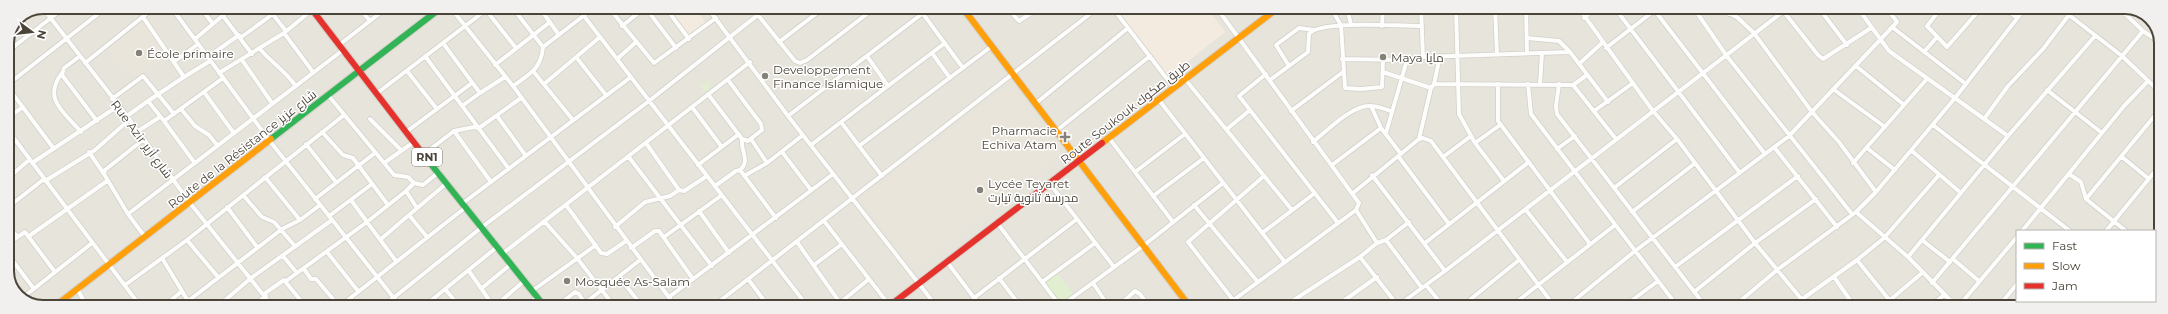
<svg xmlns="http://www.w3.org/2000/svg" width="2168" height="314" viewBox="0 0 2168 314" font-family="Montserrat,Cairo,sans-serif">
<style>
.residential{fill:#e7e4dc}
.commercial{fill:#f3ebdf}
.education{fill:#eae5da}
.green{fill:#e1eecf}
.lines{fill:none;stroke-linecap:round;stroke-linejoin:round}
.street-casing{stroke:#d2d0cb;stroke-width:5.5}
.fast-casing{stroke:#d3cfc5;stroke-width:8}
.slow-casing{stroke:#d3cfc5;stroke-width:8}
.jam-casing{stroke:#d3cfc5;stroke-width:8}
.street{stroke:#fdfdfc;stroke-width:4}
.fast{stroke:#30b455;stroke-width:6}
.slow{stroke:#ff9f0a;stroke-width:6}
.jam{stroke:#e5322d;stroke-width:6}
.poi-dot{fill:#868178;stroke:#fff;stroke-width:1.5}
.labels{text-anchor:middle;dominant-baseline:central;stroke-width:3;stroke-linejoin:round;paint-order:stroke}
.shield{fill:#fff;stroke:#817c74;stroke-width:1}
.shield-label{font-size:11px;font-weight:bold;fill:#4b4439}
.poi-label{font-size:12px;fill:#4b4439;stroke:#fff;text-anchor:start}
.street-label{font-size:12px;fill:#4b4439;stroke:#fff}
.rim{fill:none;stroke:#4b4439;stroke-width:2}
</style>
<rect width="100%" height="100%" fill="#f4f2ee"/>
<path class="residential" d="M 43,7 L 2130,7 L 2150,17 L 2161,38 L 2161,276 L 2155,287 L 2155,231 L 2017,231 L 2017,301 L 2141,301 L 2125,307 L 38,307 L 18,297 L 7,276 L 7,43 L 18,17 Z"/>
<path class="commercial" d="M 667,7 L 694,7 L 706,23 L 689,36 Z
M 1114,7 L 1206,7 L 1225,32 L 1168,77 Z"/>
<path class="education" d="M 361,7 L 385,7 L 370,19 Z
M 143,21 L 169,56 L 135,78 L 108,49 Z
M 1011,84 L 1062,153 L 915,269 L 860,199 Z"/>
<path class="green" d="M 708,79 L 710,84 L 708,91 L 702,92 L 703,88 L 700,85 L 706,83 Z
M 1057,273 L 1074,295 L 1061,304 L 1045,283 Z"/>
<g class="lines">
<g class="street-casing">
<path id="street" d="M 42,7 L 127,116 L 190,203 L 273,307
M 171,7 L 269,140 L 401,307
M 200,7 L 213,24
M 267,7 L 286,31
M 358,7 L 370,21
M 450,7 L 513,86 L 676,307
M 512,7 L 543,47 C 541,70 529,74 513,86
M 539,7 L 559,35
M 577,7 L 808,307
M 608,7 L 654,63 L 716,18
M 645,7 L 676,48
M 665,7 L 689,39
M 707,7 L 788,116 L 937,307
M 918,7 L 963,68
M 1006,7 L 1019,21 L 1041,7
M 1112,7 L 1174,88
M 1216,7 L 1359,203 L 1356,210 L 1224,307
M 1260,7 L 1267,17
M 1330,7 L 1341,25 L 1345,88 L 1361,89 L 1382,87 L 1383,59
M 1347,7 L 1351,25
M 1421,7 L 1423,57
M 1456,7 L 1459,114 L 1475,143 L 1504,181
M 1495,7 L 1497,54
M 1526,7 L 1527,53
M 1578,7 L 1653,111 L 1677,139 L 1755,243 L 1808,307
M 1614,7 L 1740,173
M 1652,7 L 1765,154
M 1693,7 L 1726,55 L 1852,214
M 1719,7 L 1738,18 L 1754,33 L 1812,112 L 1839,142 L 1876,192
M 1818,7 L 1847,45
M 1857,7 L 1889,51 L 2008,136
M 1942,7 L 1927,26 L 1947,47 L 1982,7
M 2003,7 L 2017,18
M 2118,7 L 2143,31 L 2161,43
M 486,10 L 516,48
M 927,10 L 934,10 L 944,7
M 1784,12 L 1818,55 L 1823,59 L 1871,28
M 1729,14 L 1736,7
M 316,15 L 325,7
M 758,15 L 795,61 L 800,63 L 807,60 L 876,7
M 2069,15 L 2122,56 L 2161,93
M 223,16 L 252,54
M 19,17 L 31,33
M 143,17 L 184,77 L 210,61
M 1584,18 L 1597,7
M 622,26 L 646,7
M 1382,26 L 1383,7
M 1892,27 L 1966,84
M 284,33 L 313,72
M 9,38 L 15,46
M 240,38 L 273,14
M 1527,38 L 1559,41 L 1570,52 L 1608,102
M 195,39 L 233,7
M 779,42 L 825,7
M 443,43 L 480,93 L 505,77
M 339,45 L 388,7
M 543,47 L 595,7
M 1606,48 L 1659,7
M 260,49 C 271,62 285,71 295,85
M 7,52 L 65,7
M 1924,52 L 1937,37
M 932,53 L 950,78
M 80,56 L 64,68 L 62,75 L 97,121
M 425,56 L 509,169
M 208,57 L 239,35
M 576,57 L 606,95
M 617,59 L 635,43
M 1342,59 L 1401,60 L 1423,57 L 1570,52
M 242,60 L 272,103
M 175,61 L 198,44
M 85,63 L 155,7
M 1579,64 L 1602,43
M 495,65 L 550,22
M 1289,66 L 1276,45 L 1299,28 L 1314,30
M 1856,66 L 1903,104
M 407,71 L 437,109
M 533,71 L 573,120
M 1383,72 L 1431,88
M 62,73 C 42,99 64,112 81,132
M 219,73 L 284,33 L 312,10
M 1266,74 L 1239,96 L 1338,223
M 1185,79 L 1292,210
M 1270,80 L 1308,52 L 1309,34 C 1320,20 1401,26 1422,26
M 544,84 L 600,37
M 1434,84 L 1573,85 L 1587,75
M 1498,84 L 1498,121 L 1590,244
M 1528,84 L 1531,114 L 1678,307
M 1540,84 L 1542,53
M 1559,84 L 1556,106 L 1557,114 L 1706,307
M 7,85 L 107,7
M 1573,85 L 1616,139
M 7,86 L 54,149
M 888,86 L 945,43
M 1833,89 L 1885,127
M 2047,90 L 2102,133
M 204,92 L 233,132
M 376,94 L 490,7
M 708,94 L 742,139 L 748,141 L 762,130 L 761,124 L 728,80
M 328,95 L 394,175 L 408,177 L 414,183 L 423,185 L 439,172
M 112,99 L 143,76 L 174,114
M 1159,100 L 1284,261
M 148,101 L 184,77
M 1035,104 L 1128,28
M 462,106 L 480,93
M 1371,106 L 1381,128 L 1401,154
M 692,107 L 721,146
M 181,109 L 195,126 L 209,135 L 217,145
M 1291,111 L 1343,72
M 1594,111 L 1633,83
M 127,116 L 148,101 L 164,121 L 223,78
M 497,116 L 526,156
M 788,116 L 927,10 L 928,7
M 7,118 L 23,107
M 370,119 L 401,150
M 1984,119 L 2008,86 L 2043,49 L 2075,7
M 164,121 L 194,162
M 841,122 L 859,146
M 1933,125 L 2070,231
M 7,129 L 141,307
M 1227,129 L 1250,110
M 138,131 L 160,117
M 454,131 L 474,127 L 479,128 L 521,98
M 1056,131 L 1150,56
M 322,132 L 343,155 L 353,158 L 388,205
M 406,132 L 472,83
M 1386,133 L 1407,60
M 1109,138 L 1173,222
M 144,139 L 105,170 L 104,174 L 128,214 L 145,237
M 751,139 L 767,163
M 1419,139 L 1431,88 L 1434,84 L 1440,56
M 1313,142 C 1327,131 1352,105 1370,106 C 1377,106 1385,109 1391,111
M 646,143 L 679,190 L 684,191 L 707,176
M 1475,143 L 1500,125
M 306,144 L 336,182
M 811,145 L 888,86 L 867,56
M 1774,147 L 1837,227
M 1867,148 L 1895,170
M 1557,149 L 1575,136
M 1912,151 L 1961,193
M 89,152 L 104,174
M 782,152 L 811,190
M 424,154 L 454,131 L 491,182
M 628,156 L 712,266
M 1398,156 L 1449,224
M 1443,157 L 1471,136
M 2122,157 L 2149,179
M 32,163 L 118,106
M 384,163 L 414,142
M 1853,163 L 1926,80
M 698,165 L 739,134
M 1332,165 L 1381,128
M 740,170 C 751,161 740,150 742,139
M 1135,172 L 1185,134
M 2069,174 L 2081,182 L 2086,199 L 2126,231
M 1372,175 L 1445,271
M 744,176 L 767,163 L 803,135
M 882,176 L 859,146 L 992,46
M 265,177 L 300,220
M 7,179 L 29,160
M 45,181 L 95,150 L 129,120
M 1050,184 L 1114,267
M 715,186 L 736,171 L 740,170 L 776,218
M 1614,188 L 1677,139
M 406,191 L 414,183
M 1353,193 L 1419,139 L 1423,138 L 1431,141 L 1555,307
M 243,195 L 262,217 L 274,222 L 295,246
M 1153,196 L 1204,158
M 315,199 L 375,153
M 2086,199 L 2161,108
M 351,200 L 367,222 L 406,191 L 417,208
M 463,203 L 631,77
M 566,205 L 601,253 L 607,254 L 626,241
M 1194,205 L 1257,281
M 227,207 L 257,247
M 7,208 L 44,179
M 1356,210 L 1377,243 L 1360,257 L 1399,307
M 1526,210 L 1567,262
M 699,211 L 729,253
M 1632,212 L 1694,164
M 1856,212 L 1908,257 L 1957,307
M 128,214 L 343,50
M 409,215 L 447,183
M 329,216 L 372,184
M 544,221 L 577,258 L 615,307
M 824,221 L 890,306
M 2161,222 L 2158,227 L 2161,239
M 998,224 L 1061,307
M 7,225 L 17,236
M 615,227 L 645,202 L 670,196 L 679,190
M 2022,231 L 2124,106 L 2148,81
M 2106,231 L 2161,164
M 1262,233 L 1315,193
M 29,236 L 107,181
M 664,237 L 722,195
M 381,239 L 409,215 L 427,237
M 187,240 L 218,277
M 1386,240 L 1422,288
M 1922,240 L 1950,262
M 797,242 L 843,307
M 1377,243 L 1386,240 L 1409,222
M 1425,243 L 1529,162
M 7,244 L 25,232 L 55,272
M 631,248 L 655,231 L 659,231 L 693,279
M 327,252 L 358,291
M 7,253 L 34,289
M 502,254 L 750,62
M 2155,255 L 2161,263
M 283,256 L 297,273
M 1908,257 L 2008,136 L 2095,36
M 162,258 L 182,291
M 1953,259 L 1979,281
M 1857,260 L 1895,307
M 947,262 L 981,307
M 814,265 L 842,244
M 1675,267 L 1798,176
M 304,269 L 311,279 L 316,279 L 339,306
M 469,271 L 494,307
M 619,277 L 643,307
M 1834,277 L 1855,307
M 999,278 L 1021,307
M 748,279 L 769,307
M 286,281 L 367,222 L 396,261
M 1042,282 L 1095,243
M 1093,283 L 1109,307
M 1932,283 L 2143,31
M 125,285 L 187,240 L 344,115
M 1426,285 L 1444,307
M 482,288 L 511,264
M 445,289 L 460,307
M 78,290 L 87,307
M 532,291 L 596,245
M 1694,292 L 1755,243 L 1816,199
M 264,294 L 284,280 L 306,307
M 669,297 L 833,174
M 974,298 L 1077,219
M 21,299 L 92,243
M 1233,300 L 1188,242 L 1264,176
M 1890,300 L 1922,273
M 188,301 L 193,307
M 2032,301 L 2040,307
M 2086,301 L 2091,307
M 428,302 L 432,307
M 841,302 L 869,279
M 585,303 L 640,260
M 1061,306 L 1143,246 L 1223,183
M 163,307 L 182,291 L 188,301 L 282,229 L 300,220 L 320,205
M 217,307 L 251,278 L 332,220
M 251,307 L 266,296
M 339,307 L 466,207
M 382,307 L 482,227 L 649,101 L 768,7
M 423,307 L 497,247
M 494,307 L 524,281
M 524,307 L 537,297
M 556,307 L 575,292 L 579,294 L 587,307
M 660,307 L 670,299
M 712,307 L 1099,7
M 752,307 L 763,299
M 1094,307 L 1103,300
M 1117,307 L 1135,291 L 1140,294 L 1149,307
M 1283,307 L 1360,257
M 1335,307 L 1377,277
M 1396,307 L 1445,271 L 1789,7
M 1461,307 L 1519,260
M 1510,307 L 1615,225
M 1566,307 L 1635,251 L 1789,136 L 1897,22 L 1886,7
M 1623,307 L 1658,281
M 1733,307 L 1777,270 L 1856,212 L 1876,192 L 1955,98 L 2026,7
M 1791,307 L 1857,260 L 1884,238 L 1939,175
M 1929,307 L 1944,295
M 1958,307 L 2017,237
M 1998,307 L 2017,284
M 2044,307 L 2049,301
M 2122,307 L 2130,301"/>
</g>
<g class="fast-casing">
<path id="fast" d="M 359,71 L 442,7
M 271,139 L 359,71
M 426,158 L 545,307
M 2155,245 L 2161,240"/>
</g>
<g class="slow-casing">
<path id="slow" d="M 962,7 L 1190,307
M 1102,143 L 1279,7
M 54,307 L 271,139
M 2071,307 L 2079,301"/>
</g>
<g class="jam-casing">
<path id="jam" d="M 310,7 L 426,158
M 888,307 L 1102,143"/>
</g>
<use href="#street" class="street"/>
<use href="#fast" class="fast"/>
<use href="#slow" class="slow"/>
<use href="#jam" class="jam"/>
</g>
<g class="poi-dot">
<circle cx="139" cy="53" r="4"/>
<circle cx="1383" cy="57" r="4"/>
<circle cx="765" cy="76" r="4"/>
<path d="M1063 131h4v4h4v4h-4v4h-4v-4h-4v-4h4z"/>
<circle cx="980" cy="190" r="4"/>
<circle cx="567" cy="281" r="4"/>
</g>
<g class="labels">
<rect class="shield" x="412" y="148" width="30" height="18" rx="3"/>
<g class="shield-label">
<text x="427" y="157">RN1</text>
</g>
<g class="poi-label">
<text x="147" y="53">École primaire</text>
<text x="1391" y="57">Maya مايا</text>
<text x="773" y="69">Developpement<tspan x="773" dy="14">Finance Islamique</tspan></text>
<text x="1057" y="130" text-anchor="end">Pharmacie<tspan x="1057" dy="14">Echiva Atam</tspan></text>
<text x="988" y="183">Lycée Teyaret<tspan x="988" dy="14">مدرسة ثانوية تيارت</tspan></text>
<text x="575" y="281">Mosquée As-Salam</text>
</g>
<g class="street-label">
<text transform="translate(1125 112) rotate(-38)">Route Soukouk طريق صكوك</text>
<text transform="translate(142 139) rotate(53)">Rue Azir شارع أزير</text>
<text transform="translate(242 149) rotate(-38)">Route de la Résistance شارع عزيز</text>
</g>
</g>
<path d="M0 0H2168V314H0ZM43 14H2125A29 29 0 0 1 2154 43V271A29 29 0 0 1 2125 300H43A29 29 0 0 1 14 271V43A29 29 0 0 1 43 14Z" fill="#f1f0ef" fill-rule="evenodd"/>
<path class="rim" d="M43 14H2125A29 29 0 0 1 2154 43V271A29 29 0 0 1 2125 300H43A29 29 0 0 1 14 271V43A29 29 0 0 1 43 14Z"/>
<rect x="2016" y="230" width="140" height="72" fill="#ffffff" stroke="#b7b4b0"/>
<rect x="2024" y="243" width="20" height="6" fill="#30b455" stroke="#b7b4b0"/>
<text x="2052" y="250" font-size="12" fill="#4b4439">Fast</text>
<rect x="2024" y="263" width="20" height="6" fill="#ff9f0a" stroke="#b7b4b0"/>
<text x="2052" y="270" font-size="12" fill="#4b4439">Slow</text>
<rect x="2024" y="283" width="20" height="6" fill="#e5322d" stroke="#b7b4b0"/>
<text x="2052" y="290" font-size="12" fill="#4b4439">Jam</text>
<g transform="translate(32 32) rotate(105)" stroke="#ffffff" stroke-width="3" paint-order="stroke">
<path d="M0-3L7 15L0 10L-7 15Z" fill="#4b4439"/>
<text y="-6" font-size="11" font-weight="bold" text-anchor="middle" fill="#4b4439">N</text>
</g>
</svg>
